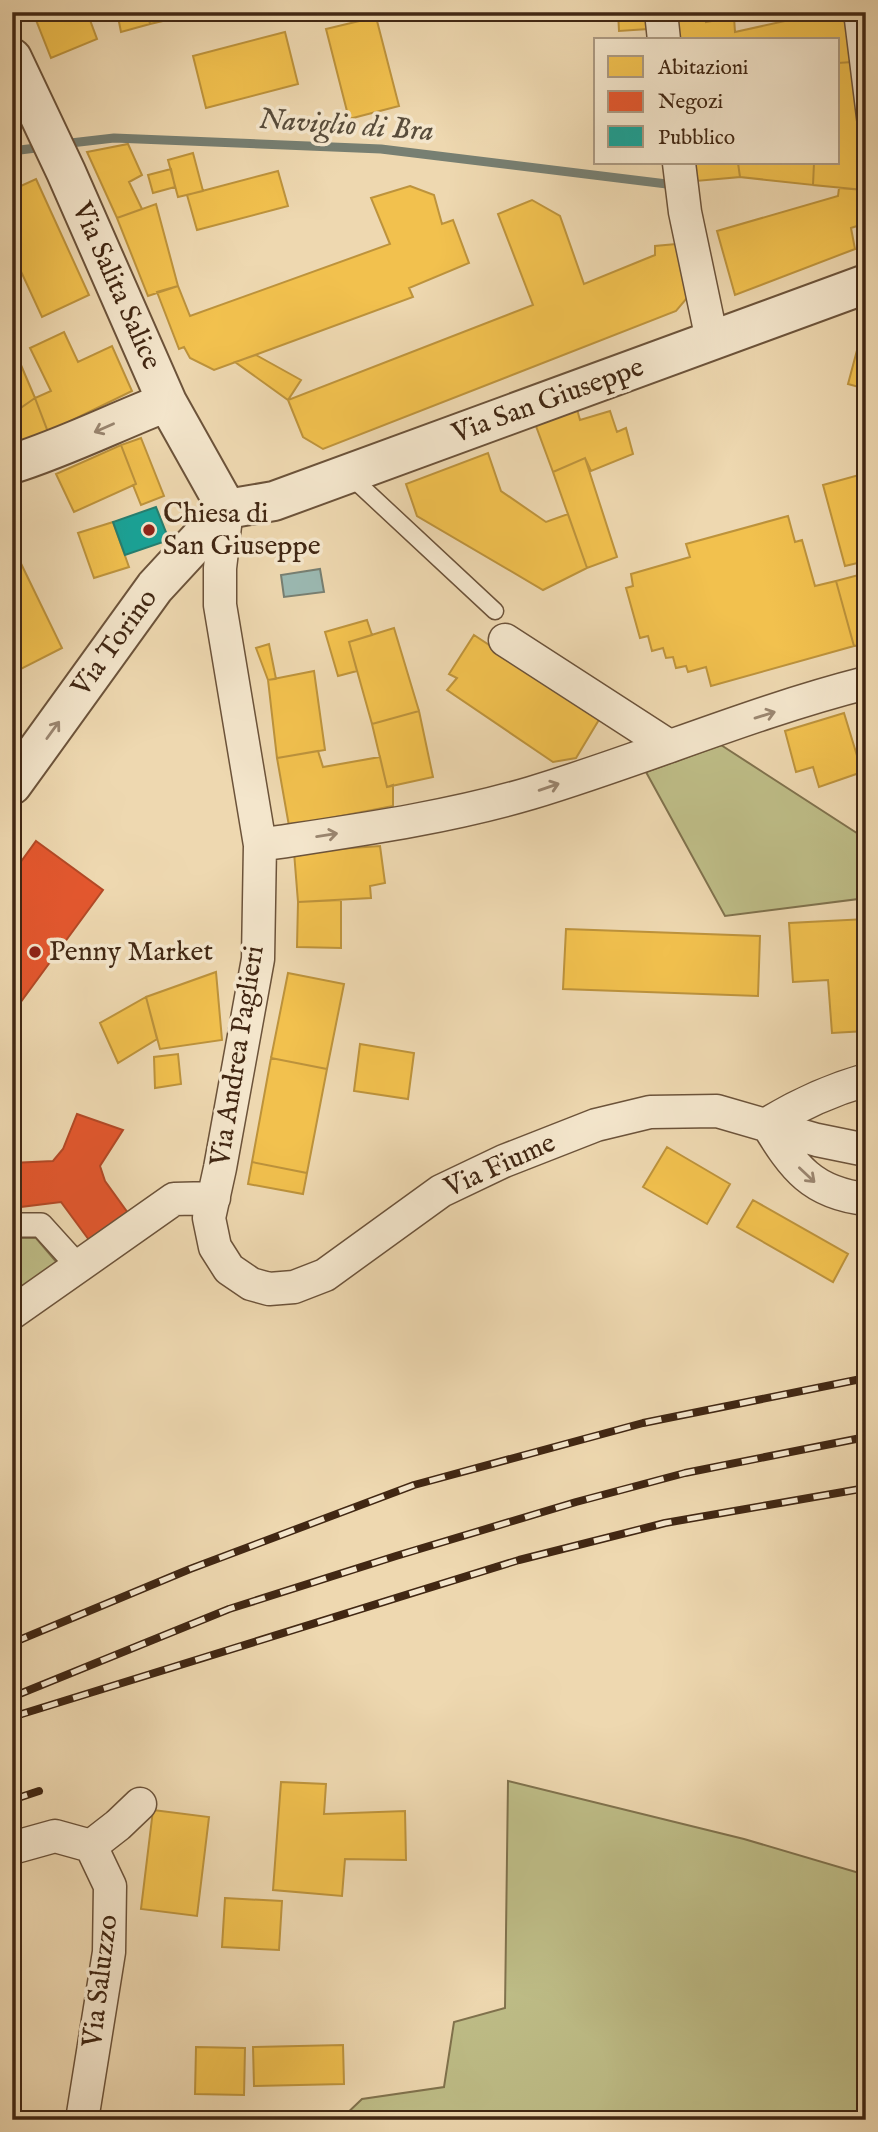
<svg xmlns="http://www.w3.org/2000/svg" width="878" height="2132" viewBox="0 0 878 2132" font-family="'IM FELL English',serif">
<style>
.green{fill:#bebd87;stroke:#80724d;stroke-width:2}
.water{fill:#9bb9b2;stroke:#777f72;stroke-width:2}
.homes{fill:#f2c14e;stroke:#bd933c;stroke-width:2}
.shops{fill:#e4572e;stroke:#b34926;stroke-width:2}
.public{fill:#17a398;stroke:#247e70;stroke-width:2}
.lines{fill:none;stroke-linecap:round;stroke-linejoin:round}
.stream{stroke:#777f72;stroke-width:9}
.service-casing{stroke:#6c533a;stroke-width:19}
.pedestrian-casing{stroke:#6c533a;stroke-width:26}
.minor-casing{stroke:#6c533a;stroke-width:35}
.tertiary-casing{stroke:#6c533a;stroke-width:42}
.service{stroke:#f4e6cc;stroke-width:16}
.pedestrian{stroke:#f4e6cc;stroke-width:23}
.minor{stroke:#f4e6cc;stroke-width:32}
.tertiary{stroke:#f4e6cc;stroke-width:38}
.rail-casing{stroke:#412713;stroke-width:8}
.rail{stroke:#f4e6cc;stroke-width:5;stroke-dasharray:16;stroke-linecap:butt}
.oneway{stroke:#9a8670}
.poi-dot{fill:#8f2418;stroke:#f4e6cc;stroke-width:2.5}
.labels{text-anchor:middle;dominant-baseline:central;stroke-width:7;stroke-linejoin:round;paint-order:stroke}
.street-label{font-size:28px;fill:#412713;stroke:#f4e6cc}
.poi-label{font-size:28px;fill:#412713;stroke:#f4e6cc;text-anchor:start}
.water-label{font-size:30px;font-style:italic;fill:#584c3b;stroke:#f4e6cc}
</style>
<rect width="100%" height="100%" fill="#eed8b0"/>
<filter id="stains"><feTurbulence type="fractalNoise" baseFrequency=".00286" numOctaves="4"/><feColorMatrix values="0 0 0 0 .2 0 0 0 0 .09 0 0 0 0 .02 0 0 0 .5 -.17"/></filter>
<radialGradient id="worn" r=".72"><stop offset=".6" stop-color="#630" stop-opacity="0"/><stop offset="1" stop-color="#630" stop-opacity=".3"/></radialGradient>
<path class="green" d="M 721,745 L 866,839 L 866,898 L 725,916 L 646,772 Z
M 12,1238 L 36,1238 L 59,1265 L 12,1297 Z
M 508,1781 L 744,1839 L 866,1875 L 866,2120 L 340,2120 L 362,2099 L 444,2087 L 454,2022 L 505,2008 Z"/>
<path class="water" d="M 320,569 L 324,592 L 284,597 L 281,575 Z"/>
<path class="homes" d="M 57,12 L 75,12 L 76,16 L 87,12 L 97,39 L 51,58 L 36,20 Z
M 117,12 L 142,12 L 143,18 L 148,16 L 150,24 L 121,32 Z
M 142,12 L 201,12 L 150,24 L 148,16 L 143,18 Z
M 618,12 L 647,12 L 648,29 L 619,31 Z
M 673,12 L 706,12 L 706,22 L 734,17 L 735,32 L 785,21 L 783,12 L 843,12 L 852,62 L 838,63 L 838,40 L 676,40 Z
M 376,17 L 399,106 L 349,119 L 326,29 Z
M 285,32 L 298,84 L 206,108 L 193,56 Z
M 852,62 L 864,190 L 813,185 L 814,163 L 838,163 L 838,63 Z
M 128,144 L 142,175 L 129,182 L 142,209 L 117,218 L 87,152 Z
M 193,153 L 203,191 L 178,197 L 168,160 Z
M 693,163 L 738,163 L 740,177 L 696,181 Z
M 738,163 L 814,163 L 813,185 L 740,177 Z
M 171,169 L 175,187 L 153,193 L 148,175 Z
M 278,171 L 288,206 L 197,230 L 187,195 Z
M 36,179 L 89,295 L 42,317 L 12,252 L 12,190 Z
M 410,186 L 434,195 L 442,224 L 453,220 L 469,263 L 409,288 L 413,297 L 214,370 L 190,358 L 184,347 L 179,349 L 157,292 L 178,286 L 190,316 L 390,244 L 371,198 Z
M 839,188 L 864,190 L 866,223 L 851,228 L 855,249 L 735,295 L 717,231 L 838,196 Z
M 532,200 L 560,216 L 584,284 L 655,255 L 655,246 L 687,243 L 693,291 L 676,311 L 323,449 L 303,437 L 288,400 L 533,305 L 498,214 Z
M 156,204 L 178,286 L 148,296 L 117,218 Z
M 864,324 L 866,324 L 866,389 L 848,384 Z
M 64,332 L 78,362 L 112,346 L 132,391 L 48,432 L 35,398 L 51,391 L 30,348 Z
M 12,344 L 35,398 L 12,414 Z
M 256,355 L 301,380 L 288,400 L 235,362 Z
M 35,398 L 48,432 L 12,447 L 12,414 Z
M 575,402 L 580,420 L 610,411 L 617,432 L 626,428 L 633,454 L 591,471 L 585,458 L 553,472 L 533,418 Z
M 141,438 L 164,496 L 141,505 L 133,485 L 136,484 L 121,445 Z
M 121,445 L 136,484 L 74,512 L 56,474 Z
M 488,453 L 501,491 L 546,522 L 568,514 L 587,568 L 543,590 L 417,516 L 406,484 Z
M 585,458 L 617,557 L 587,568 L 553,472 Z
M 866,473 L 866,561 L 845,566 L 823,485 Z
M 788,516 L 795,542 L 802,540 L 815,586 L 836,581 L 854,646 L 711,686 L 706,667 L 688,672 L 686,666 L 676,668 L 673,657 L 666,658 L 663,648 L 652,651 L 648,636 L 640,638 L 626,588 L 633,586 L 631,574 L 690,557 L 686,544 Z
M 113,522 L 129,567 L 94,578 L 78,533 Z
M 12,545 L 62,648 L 17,671 L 12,661 Z
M 866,573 L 866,644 L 854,646 L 836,581 Z
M 367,620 L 372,635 L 349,642 L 357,671 L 338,676 L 325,632 Z
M 394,628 L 419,711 L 372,724 L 349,642 Z
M 474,635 L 600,718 L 576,758 L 553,762 L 447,690 L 457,678 L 449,674 Z
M 269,644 L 276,679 L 268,680 L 256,648 Z
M 314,671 L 325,750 L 277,758 L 268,680 Z
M 419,711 L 433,777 L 387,787 L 372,724 Z
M 844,713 L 862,772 L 819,787 L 813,767 L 796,772 L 785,731 Z
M 318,751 L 323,767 L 380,757 L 387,787 L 393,785 L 393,806 L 289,826 L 277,758 Z
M 380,846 L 385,883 L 370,886 L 371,898 L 298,902 L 294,852 Z
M 341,900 L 341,948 L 297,947 L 298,902 Z
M 866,919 L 866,1031 L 832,1033 L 828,980 L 793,982 L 789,923 Z
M 566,929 L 760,936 L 758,996 L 563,989 Z
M 216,972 L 222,1040 L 160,1049 L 146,997 Z
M 288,973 L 344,984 L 327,1069 L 271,1058 Z
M 146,997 L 157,1039 L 118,1063 L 100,1023 Z
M 360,1044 L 414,1053 L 408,1099 L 354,1091 Z
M 178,1054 L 181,1084 L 155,1088 L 154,1057 Z
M 271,1058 L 327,1069 L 307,1173 L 252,1162 Z
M 667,1147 L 730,1184 L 707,1224 L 643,1187 Z
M 252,1162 L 307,1173 L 303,1194 L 248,1184 Z
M 753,1200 L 848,1254 L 833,1282 L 737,1227 Z
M 281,1782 L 326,1784 L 324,1814 L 405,1811 L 406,1860 L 345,1859 L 342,1896 L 273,1890 Z
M 153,1810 L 209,1817 L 197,1916 L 141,1909 Z
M 225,1898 L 282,1901 L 279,1950 L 222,1947 Z
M 343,2045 L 344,2084 L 254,2086 L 253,2047 Z
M 196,2047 L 245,2048 L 244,2095 L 195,2094 Z
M 148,2112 L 186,2115 L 185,2120 L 147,2120 Z"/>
<path class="shops" d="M 36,841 L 103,890 L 12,1014 L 12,874 Z
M 77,1114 L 123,1130 L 100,1166 L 105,1181 L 128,1213 L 89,1240 L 61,1202 L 12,1208 L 12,1163 L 53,1161 L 63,1149 Z"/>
<path class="public" d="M 156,507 L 169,540 L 125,555 L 113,522 Z"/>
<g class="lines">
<path class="stream" d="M 62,144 L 114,138 L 381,149 L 675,185
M 12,151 L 44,147"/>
<g class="service-casing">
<path id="service" d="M 852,12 L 866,125
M 349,475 L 495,611"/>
</g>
<g class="pedestrian-casing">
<path id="pedestrian" d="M 12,1225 L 41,1225 L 79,1267"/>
</g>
<g class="minor-casing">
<path id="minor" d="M 661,12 L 664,40
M 679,163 L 685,212 L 712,340
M 227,509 L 220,568 L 220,605 L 260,845 L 258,959 L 220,1168 L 209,1218 L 215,1247 L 229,1269 L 251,1284 L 269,1289 L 294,1287 L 325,1275 L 441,1191 L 504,1161 L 596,1125 L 650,1112 L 717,1111 L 817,1140 L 866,1150
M 505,640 L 669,746
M 260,845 C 351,831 443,819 531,793 C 644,759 752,712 866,683
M 767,1124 C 794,1168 812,1193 866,1199
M 767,1124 C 798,1105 831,1090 866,1080
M 12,1313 L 174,1199 L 214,1198
M 91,1846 L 118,1825 L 140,1804
M 12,1848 L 55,1836 L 91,1846 L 110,1886 L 109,1952 L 82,2120"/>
</g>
<g class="tertiary-casing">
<path id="tertiary" d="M 12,58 L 66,172 L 167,402 L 227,509
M 12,464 C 66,447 115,422 167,402
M 227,509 L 274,501 L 866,284
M 12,785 L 155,587 L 227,509"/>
</g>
<use href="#service" class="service"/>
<use href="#pedestrian" class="pedestrian"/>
<use href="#minor" class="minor"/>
<use href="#tertiary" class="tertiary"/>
<g class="rail-casing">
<path id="rail" d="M 12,1643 L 190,1569 L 414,1485 L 643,1423 L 866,1378
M 12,1697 L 229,1609 L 396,1556 L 576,1502 L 685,1473 L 866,1437
M 12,1717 L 519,1560 L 665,1523 L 866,1488
M 12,1800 L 39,1791"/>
</g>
<use href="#rail" class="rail"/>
</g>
<defs><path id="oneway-shaft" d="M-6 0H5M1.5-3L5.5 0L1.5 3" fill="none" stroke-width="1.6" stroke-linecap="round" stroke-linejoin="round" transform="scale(1.75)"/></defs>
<g class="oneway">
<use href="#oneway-shaft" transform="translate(104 428) rotate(156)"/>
<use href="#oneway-shaft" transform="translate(765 715) rotate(-17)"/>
<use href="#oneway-shaft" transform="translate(53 730) rotate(-54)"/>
<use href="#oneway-shaft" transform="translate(549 787) rotate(-19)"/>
<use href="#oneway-shaft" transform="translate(327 835) rotate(-9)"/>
<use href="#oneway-shaft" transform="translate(807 1175) rotate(43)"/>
</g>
<g class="poi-dot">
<circle cx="149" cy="530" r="7"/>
<circle cx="35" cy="952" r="7"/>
</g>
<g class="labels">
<g class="street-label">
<text transform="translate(116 286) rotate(66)">Via Salita Salice</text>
<text transform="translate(548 401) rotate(-20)">Via San Giuseppe</text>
<text transform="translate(115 643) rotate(-54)">Via Torino</text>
<text transform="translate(238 1056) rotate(-81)">Via Andrea Paglieri</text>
<text transform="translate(500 1166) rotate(-24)">Via Fiume</text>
<text transform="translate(101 1981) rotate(-83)">Via Saluzzo</text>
</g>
<g class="poi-label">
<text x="163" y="514">Chiesa di<tspan x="163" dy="32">San Giuseppe</tspan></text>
<text x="49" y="952">Penny Market</text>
</g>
<g class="water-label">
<text transform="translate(346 126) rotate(4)">Naviglio di Bra</text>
</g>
</g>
<rect width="878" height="2132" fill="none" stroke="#eed8b0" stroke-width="42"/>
<rect x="14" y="14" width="850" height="2104" fill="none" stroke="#412713" stroke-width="3.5"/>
<rect x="21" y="21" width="836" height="2090" fill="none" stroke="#412713" stroke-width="2"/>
<rect x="594" y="38" width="245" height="126" fill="#f4e6cc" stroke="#ac9a82" stroke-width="2"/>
<rect x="608" y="56" width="35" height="21" fill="#f2c14e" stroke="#ac9a82" stroke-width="2"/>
<text x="658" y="74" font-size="21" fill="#412713">Abitazioni</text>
<rect x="608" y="91" width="35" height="21" fill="#e4572e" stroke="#ac9a82" stroke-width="2"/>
<text x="658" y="108" font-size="21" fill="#412713">Negozi</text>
<rect x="608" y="126" width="35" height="21" fill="#17a398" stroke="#ac9a82" stroke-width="2"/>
<text x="658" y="144" font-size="21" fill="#412713">Pubblico</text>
<rect width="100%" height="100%" filter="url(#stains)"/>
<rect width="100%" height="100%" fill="url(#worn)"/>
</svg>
